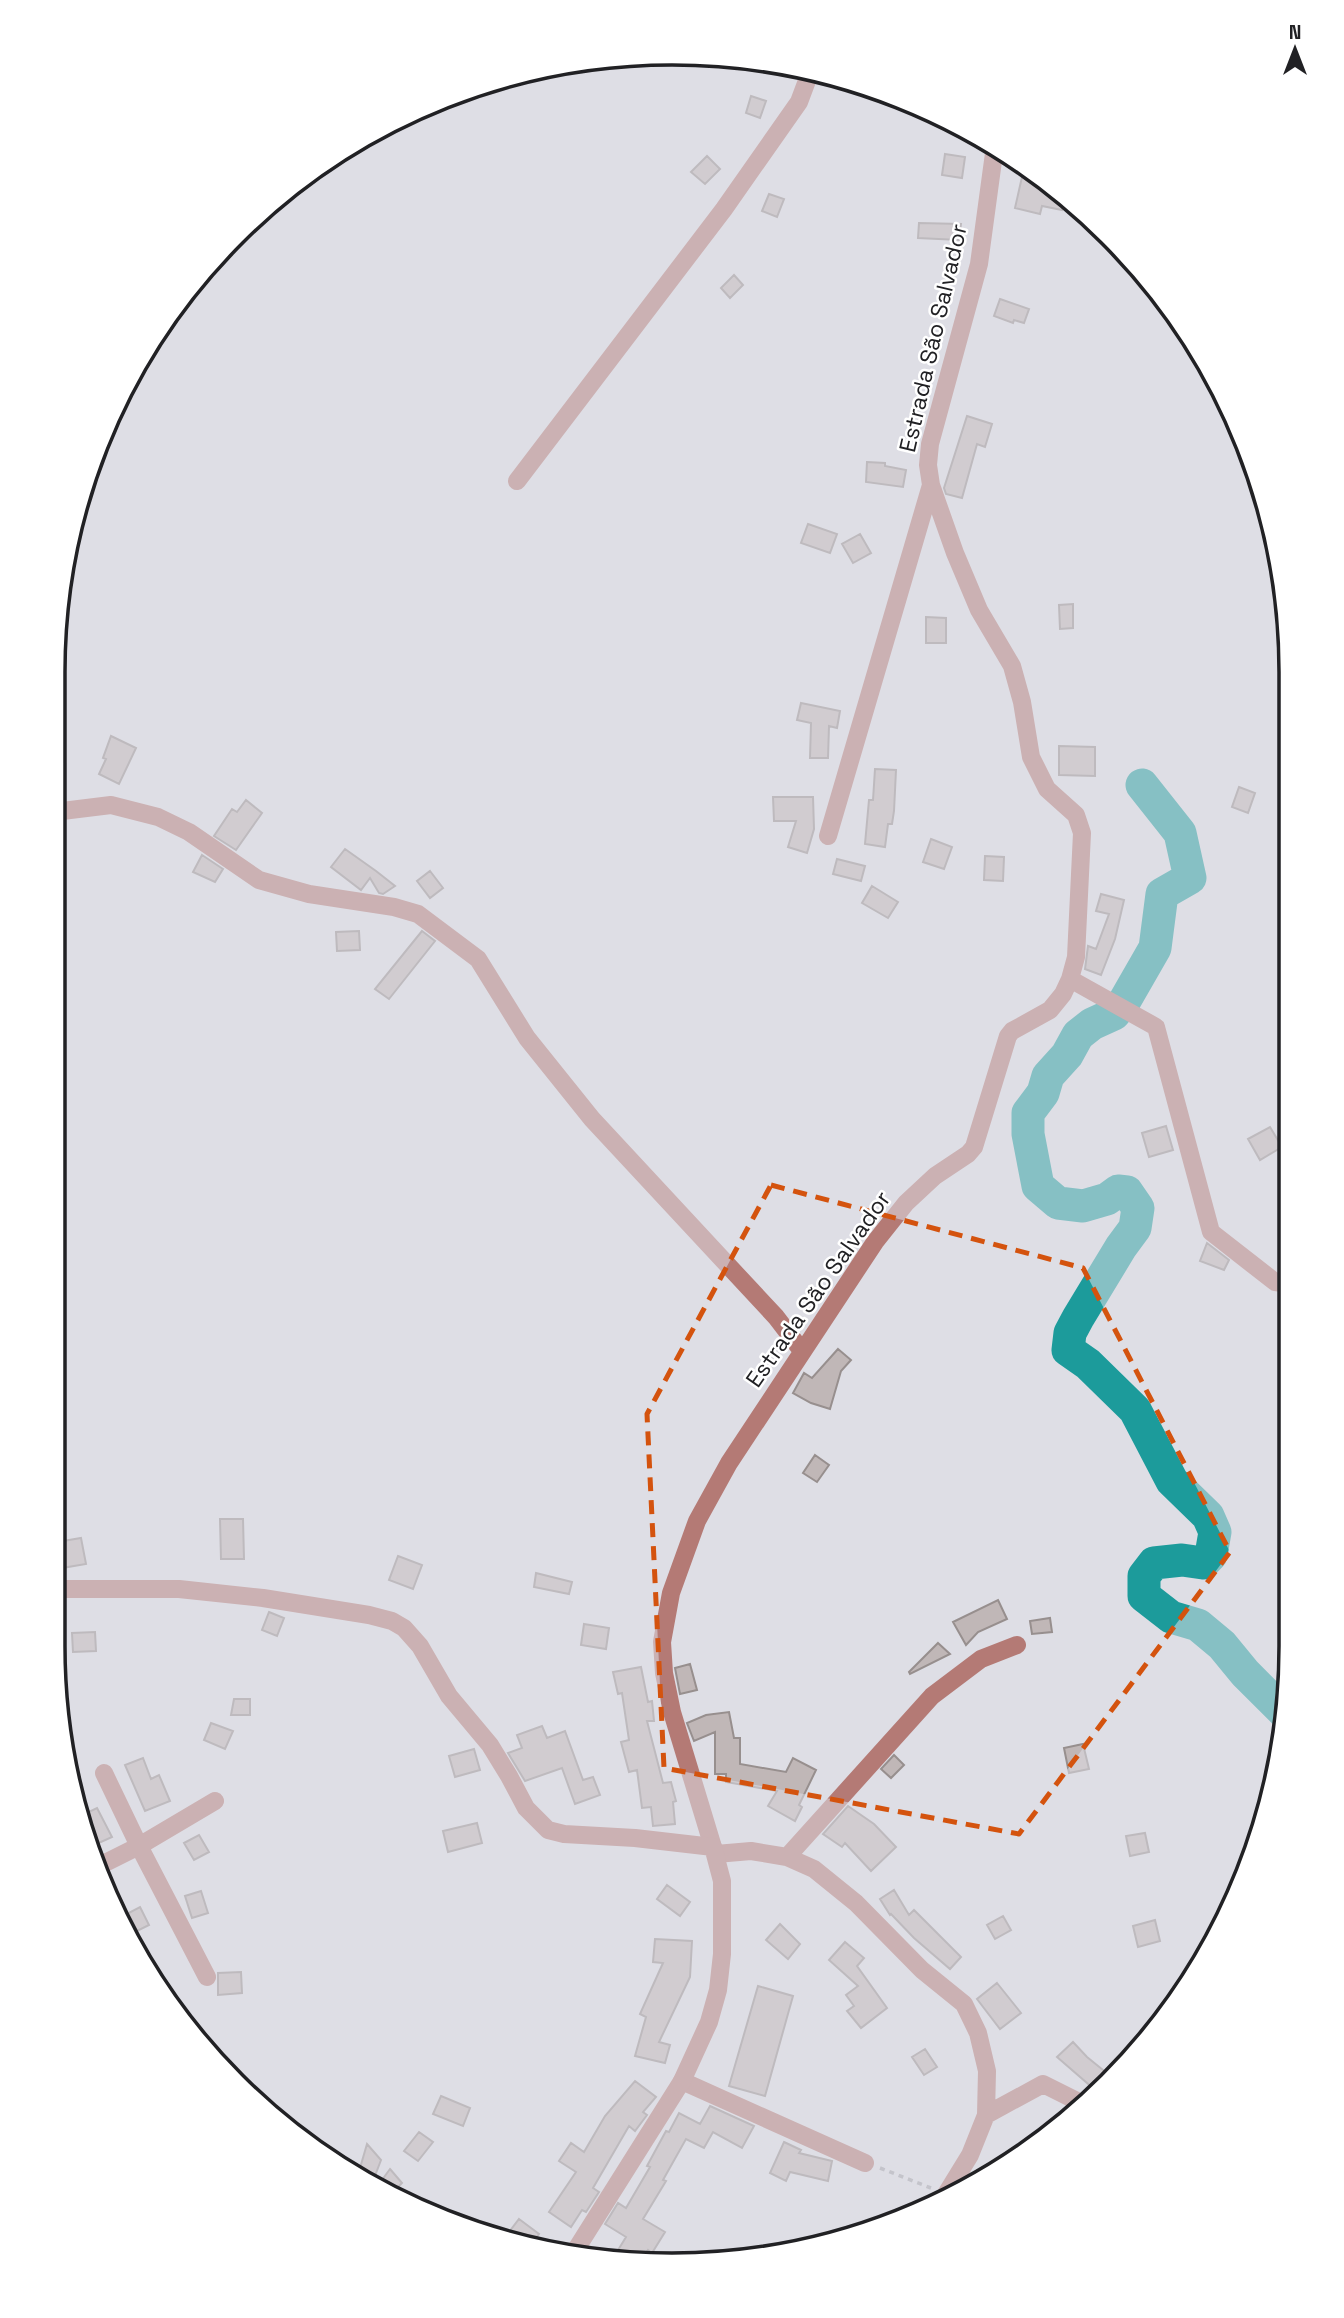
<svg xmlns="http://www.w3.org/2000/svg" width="1344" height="2318" viewBox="0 0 1344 2318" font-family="'Space Grotesk',sans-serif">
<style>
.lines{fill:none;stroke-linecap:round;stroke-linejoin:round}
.river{stroke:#1c9b9b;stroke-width:33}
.building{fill:#c0b7b7;stroke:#978f8e;stroke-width:2}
.path{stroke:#a4a4aa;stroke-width:3.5;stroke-dasharray:5 5;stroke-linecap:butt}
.minor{stroke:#b47a75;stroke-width:18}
.tertiary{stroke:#b47a75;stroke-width:18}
.marked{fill:none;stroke:#d4530e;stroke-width:5;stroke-dasharray:14 9;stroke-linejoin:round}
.labels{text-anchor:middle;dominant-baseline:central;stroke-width:5;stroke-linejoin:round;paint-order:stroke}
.street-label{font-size:23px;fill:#212124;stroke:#fff}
.rim{fill:none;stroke:#212124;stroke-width:3.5}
</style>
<rect width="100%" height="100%" fill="#dedee5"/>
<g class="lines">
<path class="river" d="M 1142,785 L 1180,833 L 1190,878 L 1162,894 L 1155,948 L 1124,1002 L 1114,1014 L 1092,1024 L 1078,1035 L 1067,1055 L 1048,1076 L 1043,1093 L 1028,1113 L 1028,1134 L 1038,1186 L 1058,1203 L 1083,1206 L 1107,1199 L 1118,1191 L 1127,1192 L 1138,1208 L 1135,1228 L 1121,1247 L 1078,1318 L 1070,1333 L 1068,1350 L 1088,1364 L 1135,1410 L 1172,1481 L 1208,1516 L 1215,1532 L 1211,1555 L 1203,1563 L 1182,1560 L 1154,1563 L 1144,1576 L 1144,1596 L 1171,1617 L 1198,1625 L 1222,1645 L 1245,1673 L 1285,1713"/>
</g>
<path class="building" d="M 751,96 L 766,101 L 760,118 L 746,113 Z
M 945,154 L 965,157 L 962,178 L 942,175 Z
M 707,156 L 720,169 L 705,184 L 691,172 Z
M 1022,177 L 1047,183 L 1045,193 L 1064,196 L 1062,210 L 1042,206 L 1040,214 L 1015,208 Z
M 769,194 L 784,199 L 777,217 L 762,211 Z
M 919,223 L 961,224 L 959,240 L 918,238 Z
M 734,275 L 743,285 L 730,298 L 721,288 Z
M 1000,299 L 1029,309 L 1024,323 L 1014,320 L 1013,323 L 994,316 Z
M 967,416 L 992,424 L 985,447 L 977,444 L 962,498 L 946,494 L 944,488 Z
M 867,462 L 885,463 L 885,466 L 906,470 L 903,487 L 866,482 Z
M 808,524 L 837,534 L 830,553 L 801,543 Z
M 860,534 L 871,553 L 853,563 L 842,544 Z
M 1073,604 L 1073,628 L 1060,629 L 1059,605 Z
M 926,617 L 946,618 L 946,643 L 926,643 Z
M 801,703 L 840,711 L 837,728 L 829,726 L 828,758 L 810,758 L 811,723 L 797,720 Z
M 111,736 L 136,748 L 119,784 L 99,774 L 106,759 L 103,758 Z
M 1059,746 L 1095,747 L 1095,776 L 1059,775 Z
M 875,769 L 896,770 L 894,811 L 892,824 L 888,824 L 885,847 L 865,844 L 869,800 L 873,800 Z
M 1239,787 L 1255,793 L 1248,813 L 1232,807 Z
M 773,797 L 813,797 L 814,829 L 807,853 L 788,847 L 796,821 L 774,821 Z
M 246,800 L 262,813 L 236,850 L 214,836 L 232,809 L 237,812 Z
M 931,839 L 952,847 L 944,869 L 923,862 Z
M 345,849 L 376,871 L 395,886 L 383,894 L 379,893 L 370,878 L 361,890 L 331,867 Z
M 202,855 L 223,869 L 215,882 L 193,872 Z
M 985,856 L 1004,857 L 1003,881 L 984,880 Z
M 837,859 L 865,866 L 861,881 L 833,874 Z
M 430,871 L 443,888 L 430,898 L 417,881 Z
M 872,886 L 898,902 L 888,918 L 862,903 Z
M 1101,894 L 1124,900 L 1115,939 L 1101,975 L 1085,969 L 1088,946 L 1096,949 L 1109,914 L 1096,911 Z
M 359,931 L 360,950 L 337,951 L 336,932 Z
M 422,931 L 435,941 L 389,999 L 375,989 Z
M 1166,1126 L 1173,1150 L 1149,1157 L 1142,1133 Z
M 1270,1127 L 1282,1147 L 1260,1160 L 1248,1139 Z
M 1207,1243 L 1229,1260 L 1224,1270 L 1200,1261 Z
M 838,1349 L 851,1360 L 841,1371 L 830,1409 L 811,1403 L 793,1393 L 804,1373 L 812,1378 Z
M 815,1455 L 829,1465 L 817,1482 L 803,1473 Z
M 220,1519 L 243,1519 L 244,1559 L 221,1559 Z
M 81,1538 L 86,1564 L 62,1568 L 57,1542 Z
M 398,1556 L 422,1565 L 413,1589 L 389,1580 Z
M 536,1573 L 572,1582 L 569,1594 L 534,1587 Z
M 998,1600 L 1007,1619 L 978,1632 L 966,1645 L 953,1622 Z
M 269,1612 L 284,1618 L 277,1636 L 262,1630 Z
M 1050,1618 L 1052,1632 L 1032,1634 L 1030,1621 Z
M 584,1624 L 609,1628 L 606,1649 L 581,1645 Z
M 95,1632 L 96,1651 L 73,1652 L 72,1633 Z
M 938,1643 L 950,1654 L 910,1674 L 909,1672 Z
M 690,1664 L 697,1690 L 680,1694 L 675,1668 Z
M 641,1667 L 648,1702 L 652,1701 L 654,1721 L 647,1721 L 663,1783 L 671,1782 L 676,1801 L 673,1802 L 675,1824 L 653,1826 L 651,1807 L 642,1808 L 637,1770 L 629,1772 L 621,1742 L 629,1740 L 622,1693 L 618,1694 L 613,1672 Z
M 234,1699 L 250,1699 L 250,1715 L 231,1715 Z
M 729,1712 L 734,1738 L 740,1738 L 740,1764 L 786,1772 L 793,1758 L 816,1770 L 799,1805 L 802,1807 L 795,1821 L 768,1806 L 777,1791 L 726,1782 L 726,1774 L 715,1774 L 715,1732 L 694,1741 L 687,1723 L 706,1715 Z
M 211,1723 L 233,1731 L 225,1749 L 204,1740 Z
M 542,1726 L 547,1738 L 565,1731 L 583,1780 L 593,1777 L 600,1795 L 575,1804 L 562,1768 L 525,1781 L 508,1753 L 522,1748 L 517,1735 Z
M 1083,1744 L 1089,1769 L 1069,1773 L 1064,1748 Z
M 474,1749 L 480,1770 L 455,1777 L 449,1756 Z
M 894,1755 L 904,1765 L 891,1778 L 881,1769 Z
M 143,1758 L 151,1779 L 159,1775 L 170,1801 L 145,1811 L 125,1765 Z
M 848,1806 L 874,1824 L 896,1847 L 871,1871 L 845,1843 L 842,1847 L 823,1834 Z
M 97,1808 L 112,1837 L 90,1847 L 83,1834 L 80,1816 Z
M 477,1823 L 482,1843 L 448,1852 L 443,1831 Z
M 1145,1833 L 1149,1852 L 1130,1856 L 1126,1836 Z
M 199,1835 L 209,1852 L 194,1860 L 184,1843 Z
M 667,1885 L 690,1902 L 680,1916 L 657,1899 Z
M 894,1890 L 909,1915 L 914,1910 L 961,1957 L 950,1969 L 914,1938 L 891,1914 L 890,1915 L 880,1899 Z
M 201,1891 L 208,1913 L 192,1918 L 185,1896 Z
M 140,1907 L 149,1925 L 133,1933 L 123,1916 Z
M 1003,1916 L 1011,1930 L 995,1939 L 987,1925 Z
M 1155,1920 L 1160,1941 L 1138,1947 L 1133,1926 Z
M 780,1924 L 800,1944 L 788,1959 L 766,1940 Z
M 655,1939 L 692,1941 L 690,1977 L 659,2042 L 670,2045 L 665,2063 L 635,2056 L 646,2017 L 640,2014 L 663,1963 L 653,1962 Z
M 845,1942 L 864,1958 L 857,1966 L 887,2008 L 861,2028 L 847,2011 L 854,2006 L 846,1995 L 858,1986 L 829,1960 Z
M 241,1972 L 242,1993 L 218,1995 L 218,1973 Z
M 997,1983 L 1021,2013 L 1000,2029 L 977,1999 Z
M 758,1986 L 793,1996 L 765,2096 L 729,2086 Z
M 1073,2042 L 1087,2057 L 1108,2074 L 1094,2089 L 1057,2057 Z
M 925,2049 L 937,2067 L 924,2075 L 912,2057 Z
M 635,2081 L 656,2097 L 643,2112 L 647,2115 L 635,2131 L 629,2126 L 593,2188 L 599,2192 L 586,2212 L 582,2210 L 571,2227 L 549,2212 L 576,2172 L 559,2161 L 571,2143 L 584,2152 L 605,2116 Z
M 441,2096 L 470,2108 L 463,2126 L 433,2114 Z
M 710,2106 L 754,2126 L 742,2148 L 713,2132 L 704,2148 L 686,2139 L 663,2180 L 666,2181 L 643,2219 L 665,2232 L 652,2253 L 648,2250 L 643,2257 L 615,2255 L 626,2237 L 605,2224 L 618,2203 L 626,2208 L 650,2167 L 647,2166 L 666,2131 L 669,2132 L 679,2113 L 700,2124 Z
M 419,2132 L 433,2142 L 418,2161 L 404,2151 Z
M 784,2142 L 801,2150 L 799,2153 L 832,2161 L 828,2181 L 790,2172 L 786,2181 L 770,2173 Z
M 367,2144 L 381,2160 L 373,2181 L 358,2175 Z
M 390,2169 L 402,2183 L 394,2191 L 379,2184 Z
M 519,2219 L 539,2234 L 530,2246 L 511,2244 L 503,2240 Z"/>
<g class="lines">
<path class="path" d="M 880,2168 L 931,2188"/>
<path class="minor" d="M 517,481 L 724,209 L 799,102 L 811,70
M 54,812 L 111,805 L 158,817 L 189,832 L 259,880 L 309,894 L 394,907 L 418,914 L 478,959 L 527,1038 L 592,1119 L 776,1317 L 802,1351
M 828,836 L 931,485
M 1070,979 L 1156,1027 L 1211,1232 L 1275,1282 L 1290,1284
M 104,1773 L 139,1846 L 207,1977
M 713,1847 L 672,1712 L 664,1673 L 662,1642 L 671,1593 L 697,1521 L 729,1463 L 875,1242 L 906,1203 L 935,1176 L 968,1154 L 974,1147 L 1008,1036 L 1012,1031 L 1050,1010 L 1063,994 L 1070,979 L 1076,957 L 1082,833 L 1076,815 L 1047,789 L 1031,757 L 1022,702 L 1012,666 L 979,610 L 955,553 L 931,485 L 928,465 L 930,444 L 979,264 L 995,146
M 716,1854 L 751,1851 L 787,1857 L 814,1869 L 856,1903 L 922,1970 L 964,2004 L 978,2033 L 987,2071 L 986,2115 L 970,2155 L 943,2199
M 787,1857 L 932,1696 L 981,1659 L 1017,1645
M 97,1867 L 139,1846 L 215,1801
M 682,2081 L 865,2163
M 986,2115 L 1043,2084 L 1081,2103"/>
<path class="tertiary" d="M 53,1589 L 179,1589 L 263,1598 L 369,1615 L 392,1621 L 404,1628 L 420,1646 L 449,1696 L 490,1745 L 509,1776 L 526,1808 L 548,1830 L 564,1834 L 635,1838 L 713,1847 L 722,1881 L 722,1954 L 718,1990 L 709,2022 L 682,2081 L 575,2251"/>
</g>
<path d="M0 0H1344V2318H0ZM 771,1185 L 1083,1268 L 1230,1552 L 1019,1834 L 664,1768 L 647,1414 Z" fill="#dedee5" fill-opacity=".55" fill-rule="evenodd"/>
<path class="marked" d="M 771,1185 L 1083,1268 L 1230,1552 L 1019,1834 L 664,1768 L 647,1414 Z"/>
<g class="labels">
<g class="street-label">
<text transform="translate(933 338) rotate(-77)">Estrada São Salvador</text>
<text transform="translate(818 1289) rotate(-55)">Estrada São Salvador</text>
</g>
</g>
<path d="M0 0H1344V2318H0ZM672 65H672A607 607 0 0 1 1279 672V1646A607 607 0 0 1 672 2253H672A607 607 0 0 1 65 1646V672A607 607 0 0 1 672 65Z" fill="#fff" fill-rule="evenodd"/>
<path class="rim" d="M672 65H672A607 607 0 0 1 1279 672V1646A607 607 0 0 1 672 2253H672A607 607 0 0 1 65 1646V672A607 607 0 0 1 672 65Z"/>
<g transform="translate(1295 49)" stroke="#ffffff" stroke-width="5" paint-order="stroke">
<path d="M0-5L12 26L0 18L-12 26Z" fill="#212124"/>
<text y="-10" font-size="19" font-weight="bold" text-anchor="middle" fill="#212124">N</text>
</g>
</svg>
